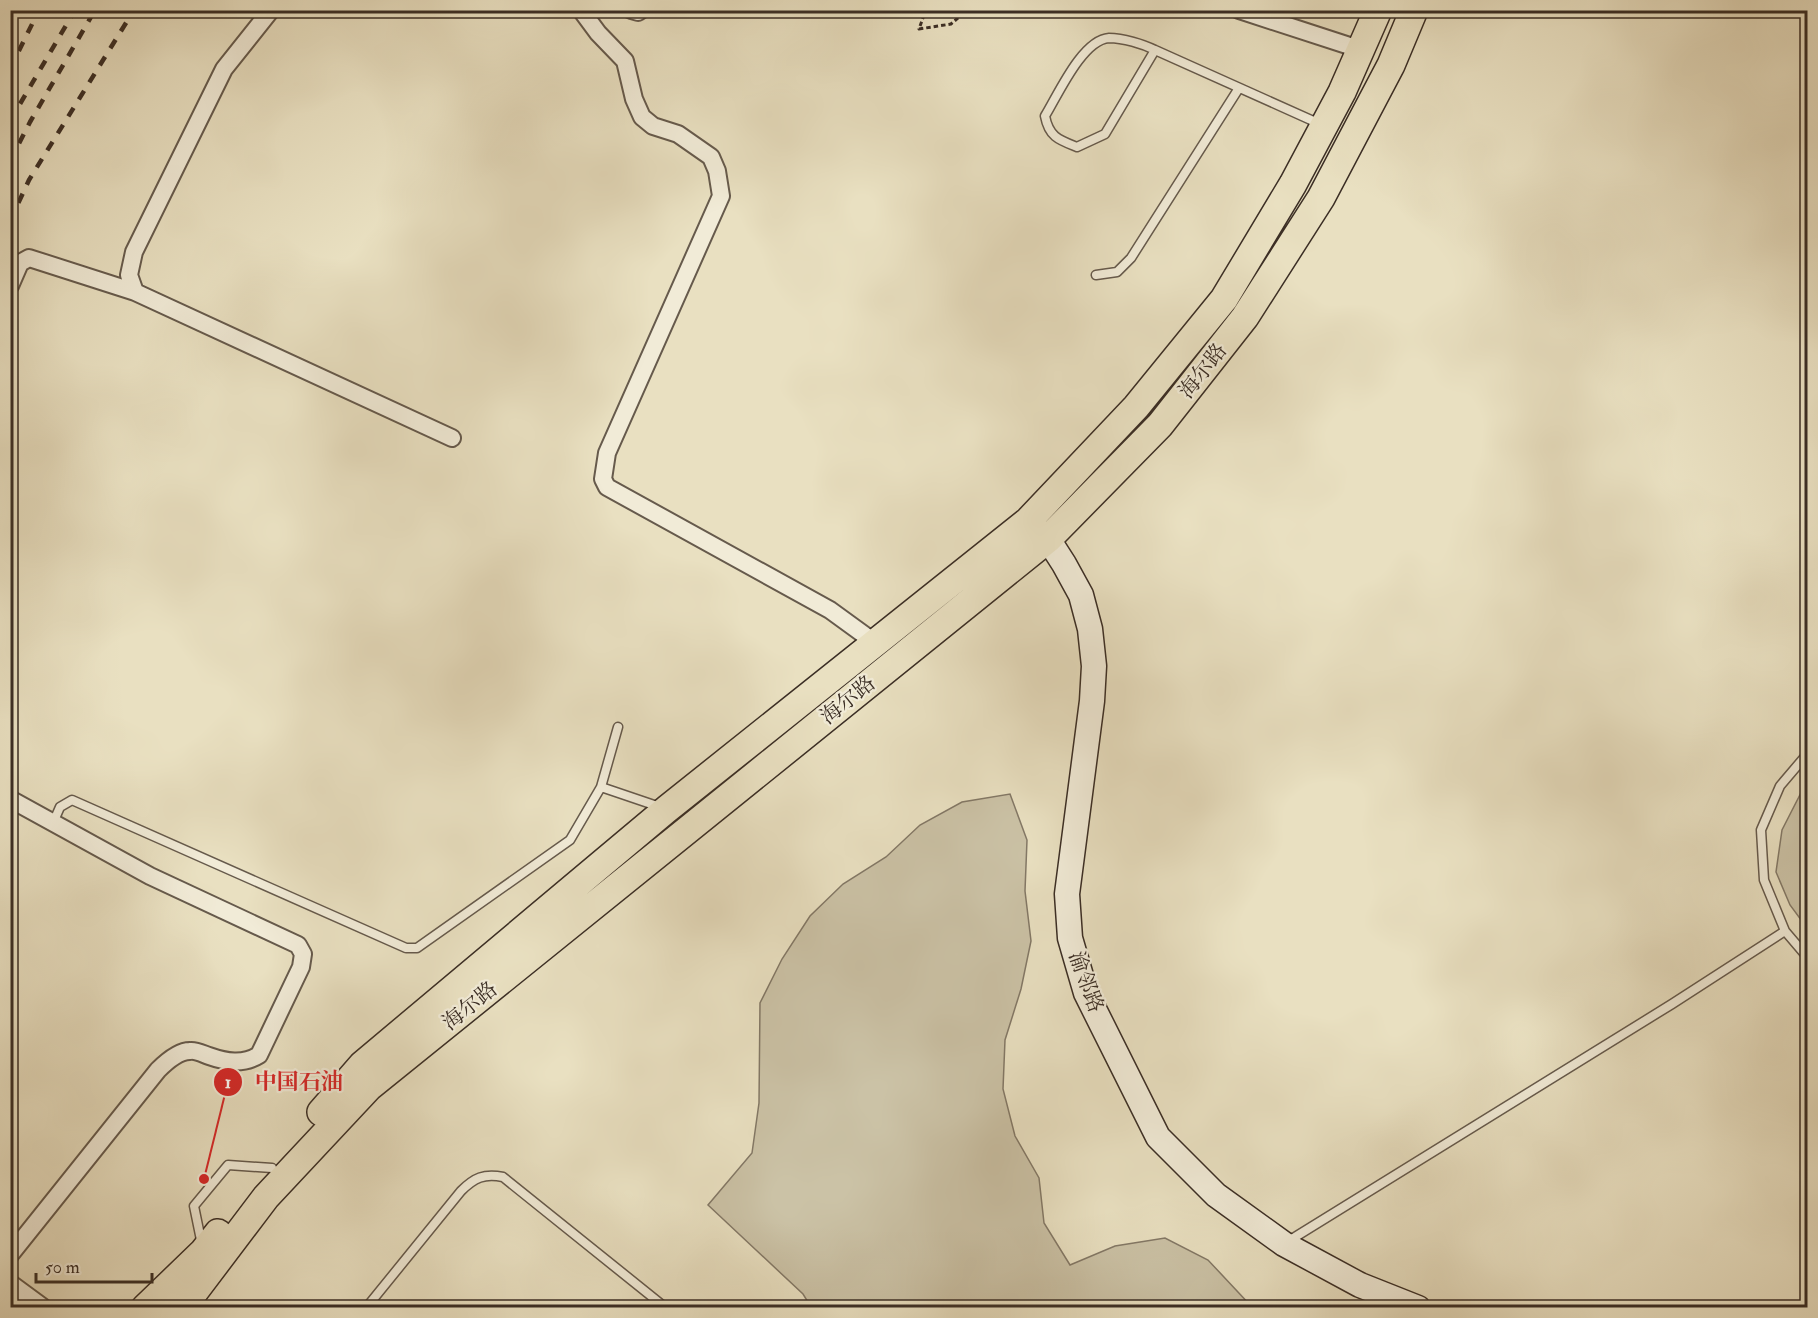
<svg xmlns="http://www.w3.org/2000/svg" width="1818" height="1318" viewBox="0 0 1818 1318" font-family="'IM FELL Double Pica','Noto Serif SC',serif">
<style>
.green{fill:#cbc2a6;stroke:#837866;stroke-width:1.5}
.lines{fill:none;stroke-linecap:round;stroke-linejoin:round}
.service-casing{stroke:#665a4c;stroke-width:11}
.minor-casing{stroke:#665a4c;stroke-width:20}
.secondary-casing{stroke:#3b2e25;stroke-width:27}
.primary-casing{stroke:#3b2e25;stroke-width:30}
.path{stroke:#3b2e25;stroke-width:3;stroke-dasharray:4.5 3;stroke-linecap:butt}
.service{stroke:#f1ebd7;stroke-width:8}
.minor{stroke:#f1ebd7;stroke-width:16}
.secondary{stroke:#f1ebd7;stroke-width:24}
.primary{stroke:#e9e0c1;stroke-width:27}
.rail{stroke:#3b2e25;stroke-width:4.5;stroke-dasharray:10 10;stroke-linecap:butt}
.labels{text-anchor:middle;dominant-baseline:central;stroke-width:4.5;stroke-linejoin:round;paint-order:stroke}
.street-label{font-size:21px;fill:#3b2e25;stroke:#f1ebd7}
.leader{fill:none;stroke:#d62828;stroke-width:2}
.callout-dot{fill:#d62828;stroke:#f1ebd7;stroke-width:2}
.mark-label{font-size:18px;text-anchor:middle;font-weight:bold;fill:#fff}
.callout-label{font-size:22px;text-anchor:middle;font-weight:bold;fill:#d62828;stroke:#f1ebd7;stroke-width:4.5;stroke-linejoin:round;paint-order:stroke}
</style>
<rect width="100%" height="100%" fill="#e9e0c1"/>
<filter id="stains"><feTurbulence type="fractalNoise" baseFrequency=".00333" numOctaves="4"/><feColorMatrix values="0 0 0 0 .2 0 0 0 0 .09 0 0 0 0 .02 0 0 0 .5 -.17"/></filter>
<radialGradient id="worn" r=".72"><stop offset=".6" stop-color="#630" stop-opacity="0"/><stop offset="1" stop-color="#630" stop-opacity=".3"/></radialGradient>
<path class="green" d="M 1807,781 L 1807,928 L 1790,905 L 1776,872 L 1782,830 Z
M 1010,794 L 1027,840 L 1025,891 L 1031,941 L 1021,989 L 1005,1040 L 1003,1089 L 1015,1136 L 1039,1178 L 1044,1223 L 1070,1265 L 1115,1246 L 1165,1238 L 1208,1260 L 1252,1307 L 811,1307 L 803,1294 L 708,1205 L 752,1153 L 759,1103 L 760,1003 L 782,959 L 810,916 L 843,884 L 886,857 L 920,825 L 962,802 Z"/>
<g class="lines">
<g class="service-casing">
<path id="service" d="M 1155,50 L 1105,134 L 1077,147 C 1059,140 1049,137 1045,116 C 1058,95 1082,40 1109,38 C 1123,38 1143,44 1155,50 L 1320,124
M 1096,275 L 1117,272 L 1131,258 L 1239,88
M 1808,753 L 1780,786 L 1761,830 L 1764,880 L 1785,931 L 1808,958
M 601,787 L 660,807
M 53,823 L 60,807 L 72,800 L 406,948 L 417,948 L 570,840 L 601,787 L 618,727
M 1287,1242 L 1672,1004 L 1785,931
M 202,1245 L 194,1206 L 228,1165 L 272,1168
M 366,1308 L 461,1191 C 474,1178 484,1173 503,1177 L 666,1308"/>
</g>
<g class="minor-casing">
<path id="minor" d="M 581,10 L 598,33 L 625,61 L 634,99 L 642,117 L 653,126 L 678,134 L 711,157 L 717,171 L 721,196 L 607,453 L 603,479 L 607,487 L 830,610 L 874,642
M 631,10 L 638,12 L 641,10
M 1239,10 L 1362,50
M 10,286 L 20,263 L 29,258 L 135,292 L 452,438
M 135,292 L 129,275 L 134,252 L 224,69 L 271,10
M 10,799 L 150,876 L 298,945 L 303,954 L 301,967 L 259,1055 C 243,1065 226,1062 209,1056 C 203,1054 196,1050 190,1051 C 178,1051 166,1062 158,1070 L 10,1255
M 10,1283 L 44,1308"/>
</g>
<g class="secondary-casing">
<path id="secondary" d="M 1034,527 L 1048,539 L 1064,564 L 1081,595 L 1090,629 L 1094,666 L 1092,701 L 1067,894 L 1070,938 L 1086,993 L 1158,1137 L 1216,1195 L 1284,1244 L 1360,1285 L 1418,1308"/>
</g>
<g class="primary-casing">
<path id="primary" d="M 321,1112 L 362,1065 L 667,809 L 1028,521 L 1136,407 L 1224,299 L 1293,184 L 1342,92 L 1378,10
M 145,1308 L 203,1252 L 218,1233
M 182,1308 L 266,1197 L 369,1087 L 1048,539 L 1160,425 L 1245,317 L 1321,198 L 1391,65 L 1414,10"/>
</g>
<path class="path" d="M 918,10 L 924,15 L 919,29 L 951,24 L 967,10"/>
<use href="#service" class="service"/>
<use href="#minor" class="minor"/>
<use href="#secondary" class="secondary"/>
<use href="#primary" class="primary"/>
<path class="rail" d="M 10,69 L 39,10
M 10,121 L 75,10
M 10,161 L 30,122 L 95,10
M 10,221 L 29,180 L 134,10"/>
</g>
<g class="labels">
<g class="street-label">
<text transform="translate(1203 371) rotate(-52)">海尔路</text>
<text transform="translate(848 700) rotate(-39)">海尔路</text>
<text transform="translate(1086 982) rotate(70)">渝邻路</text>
<text transform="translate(470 1006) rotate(-39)">海尔路</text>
</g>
</g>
<path class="leader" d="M204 1179L228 1082"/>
<g class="callout-dot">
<circle cx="204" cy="1179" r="6"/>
<circle cx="228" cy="1082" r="15"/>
</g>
<g class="mark-label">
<text x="228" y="1088">1</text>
</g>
<g class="callout-label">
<text x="299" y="1089">中国石油</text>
</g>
<rect width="1818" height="1318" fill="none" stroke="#e9e0c1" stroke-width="36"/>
<rect x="12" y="12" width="1794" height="1294" fill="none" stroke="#3b2e25" stroke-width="3"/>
<rect x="18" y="18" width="1782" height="1282" fill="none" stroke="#3b2e25" stroke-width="1.5"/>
<path d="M36 1273v9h116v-9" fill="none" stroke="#3b2e25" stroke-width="3"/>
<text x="45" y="1273" font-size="18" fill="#3b2e25" stroke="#f1ebd7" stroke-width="4.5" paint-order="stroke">50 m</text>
<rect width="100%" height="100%" filter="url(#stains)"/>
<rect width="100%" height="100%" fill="url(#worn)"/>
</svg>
